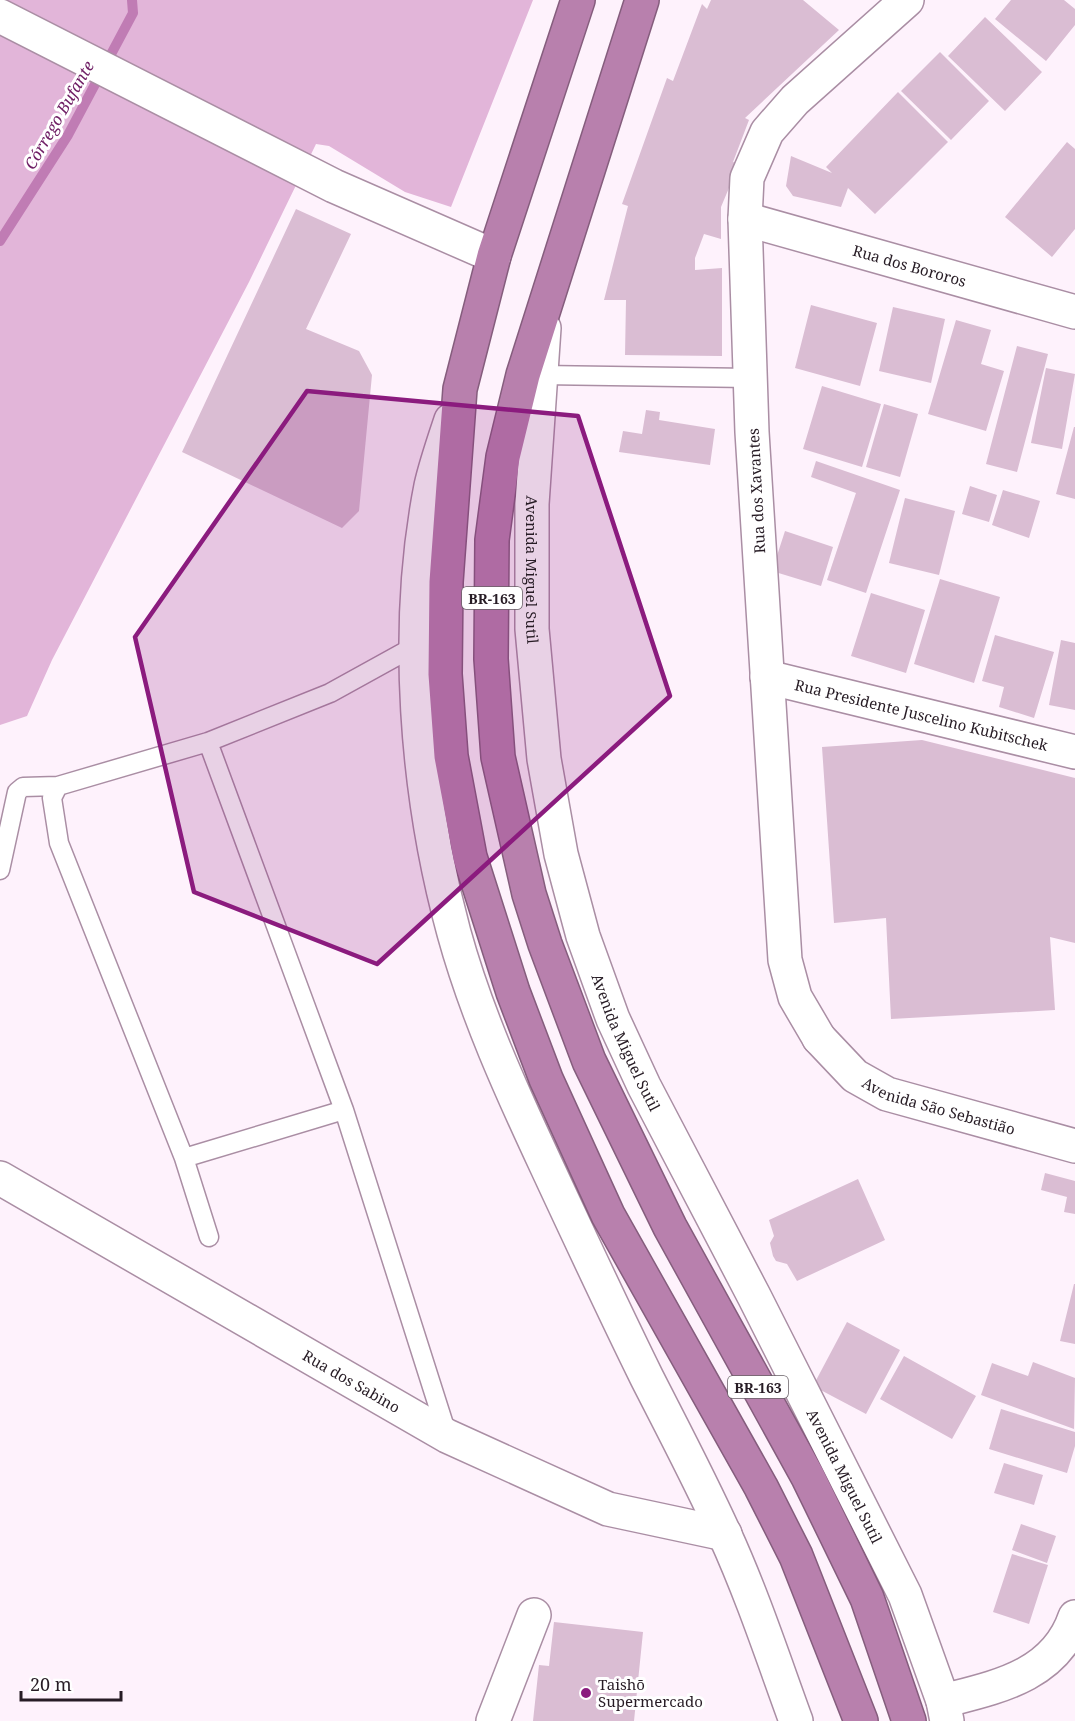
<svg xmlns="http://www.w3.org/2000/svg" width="1075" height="1721" viewBox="0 0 1075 1721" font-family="'Noto Serif',serif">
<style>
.green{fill:#e2b5d9}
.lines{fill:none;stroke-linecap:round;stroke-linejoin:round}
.stream{stroke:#c07cb4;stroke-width:10}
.building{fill:#dabdd3}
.lane-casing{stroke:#aa8ea4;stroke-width:21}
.street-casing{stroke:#aa8ea4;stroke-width:36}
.secondary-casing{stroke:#aa8ea4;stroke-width:36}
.highway-casing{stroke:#855d7d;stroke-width:36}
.lane{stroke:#fff;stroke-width:18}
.street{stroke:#fff;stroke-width:33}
.secondary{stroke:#fff;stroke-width:33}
.highway{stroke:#b880ad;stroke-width:33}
.marked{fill:#8b1b7e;fill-opacity:0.2;stroke:#8b1b7e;stroke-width:4.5;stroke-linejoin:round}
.poi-dot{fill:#8b1b7e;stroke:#fff;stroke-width:2}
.labels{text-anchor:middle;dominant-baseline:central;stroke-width:6;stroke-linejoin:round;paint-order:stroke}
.shield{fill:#fff;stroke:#686066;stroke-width:1.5}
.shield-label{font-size:14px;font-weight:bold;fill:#271c25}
.street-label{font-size:15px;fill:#271c25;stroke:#fff}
.poi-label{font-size:15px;fill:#271c25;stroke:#fff;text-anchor:start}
.water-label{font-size:16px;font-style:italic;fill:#702066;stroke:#fff}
</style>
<rect width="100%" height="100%" fill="#fef2fc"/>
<path class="green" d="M 0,0 L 533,0 L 451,207 L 405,192 L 329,146 L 316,144 L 249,282 L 52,660 L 27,716 L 0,725 Z"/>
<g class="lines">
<path class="stream" d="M 0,241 L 68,135 L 133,13 L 132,0"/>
</g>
<path class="building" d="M 711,0 L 803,0 L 839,30 L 745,118 L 749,120 L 733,162 L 739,164 L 721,207 L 721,239 L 704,234 L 695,258 L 695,270 L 722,268 L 722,356 L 625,355 L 626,300 L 604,300 L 628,206 L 622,204 L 667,78 L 673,81 L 702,4 L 707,9 Z
M 1011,0 L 1064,0 L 1075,9 L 1075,25 L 1046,61 L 995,19 Z
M 985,17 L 1042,72 L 1005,111 L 948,56 Z
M 940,52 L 989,101 L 951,140 L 901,91 Z
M 898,92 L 948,142 L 909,181 L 875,214 L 848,188 L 841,207 L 793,196 L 786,186 L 791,156 L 832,173 L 826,167 Z
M 1067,142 L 1075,149 L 1075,229 L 1052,257 L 1005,217 Z
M 296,209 L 351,234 L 306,329 L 359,351 L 372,375 L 359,511 L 342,528 L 182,452 Z
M 811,305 L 877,323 L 860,386 L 795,368 Z
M 893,307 L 945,319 L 931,383 L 879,371 Z
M 956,320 L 991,330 L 981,364 L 1004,371 L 986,431 L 928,414 Z
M 1017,346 L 1048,354 L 1017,472 L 986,464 Z
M 1046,368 L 1075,374 L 1062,449 L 1031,443 Z
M 822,386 L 881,404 L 862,467 L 803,449 Z
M 884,404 L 918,414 L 900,477 L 866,467 Z
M 646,410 L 660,412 L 659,420 L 715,429 L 710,465 L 619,452 L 623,431 L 642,434 Z
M 1074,427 L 1075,427 L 1075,499 L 1056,494 Z
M 816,461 L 900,490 L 866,593 L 827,580 L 856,493 L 811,477 Z
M 970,486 L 997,495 L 989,522 L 962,514 Z
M 1003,490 L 1040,501 L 1029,538 L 992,525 Z
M 905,498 L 955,511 L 939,575 L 889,563 Z
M 785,531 L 833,547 L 821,586 L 772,571 Z
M 940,579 L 1000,597 L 974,683 L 914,664 Z
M 871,593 L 925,610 L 906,673 L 851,656 Z
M 995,635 L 1054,652 L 1034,718 L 999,707 L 1004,687 L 982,681 Z
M 1061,640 L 1075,643 L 1075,710 L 1049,705 Z
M 922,740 L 1075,778 L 1075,943 L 1050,937 L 1055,1010 L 891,1019 L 886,918 L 834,923 L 822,747 Z
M 1045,1173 L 1075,1181 L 1075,1214 L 1064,1212 L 1067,1197 L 1041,1190 Z
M 858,1179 L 885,1240 L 797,1281 L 787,1264 L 776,1261 L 773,1256 L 770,1243 L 774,1236 L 769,1220 Z
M 1074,1284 L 1075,1284 L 1075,1344 L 1060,1341 Z
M 847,1322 L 900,1350 L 866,1414 L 813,1386 Z
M 904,1356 L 976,1396 L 952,1439 L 880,1399 Z
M 1033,1362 L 1075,1378 L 1074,1429 L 981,1395 L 992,1363 L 1028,1376 Z
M 1001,1409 L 1075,1432 L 1075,1446 L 1067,1473 L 989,1449 Z
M 1004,1463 L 1043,1475 L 1034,1505 L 994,1493 Z
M 1021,1524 L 1056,1536 L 1047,1563 L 1012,1550 Z
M 1012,1554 L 1048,1565 L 1029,1624 L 993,1612 Z
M 554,1622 L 643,1632 L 634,1721 L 533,1721 L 539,1665 L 549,1666 Z"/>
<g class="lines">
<g class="lane-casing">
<path id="lane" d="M 541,375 L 750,378
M 208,742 L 344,1110 L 447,1434
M 0,870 L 17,792 L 23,787 L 58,786
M 184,1158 L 344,1110
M 209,1237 L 184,1158 L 59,843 L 52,798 L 58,786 L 208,742 L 330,693 L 417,645"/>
</g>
<g class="street-casing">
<g id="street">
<path d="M 0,16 L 334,186 L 494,256"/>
<path id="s1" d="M 745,219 L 1075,312"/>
<path id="s2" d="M 767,677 L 1075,752"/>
<path d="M 819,1038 L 795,997 L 785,960 L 752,432 L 745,219 L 747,178 L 767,132 L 795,100 L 907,0"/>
<path id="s3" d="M 0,1178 L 447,1436 L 608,1509 L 725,1534"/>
<path d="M 943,1701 C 997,1687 1055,1676 1075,1617"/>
<path d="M 493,1721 L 534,1615"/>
</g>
</g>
<g class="secondary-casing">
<g id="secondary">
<path id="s4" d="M 544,328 L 532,504 L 532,629 L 544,759 L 561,854 L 583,936 L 613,1019 L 644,1086 L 754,1296 L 905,1595 L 943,1701 L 947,1721"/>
<path d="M 451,420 C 444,441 436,464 431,486 C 403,628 416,794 454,933 C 476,1013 511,1090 546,1165 C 579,1236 612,1307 647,1378 C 673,1429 700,1480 724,1533 C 752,1594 773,1658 796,1721"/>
<path id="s5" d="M 819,1038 L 855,1076 L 887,1094 L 1075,1146"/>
</g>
</g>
<g class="highway-casing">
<path id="highway" d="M 578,0 L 494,256 L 460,389 L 446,582 L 445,674 L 451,756 L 470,857 L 513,992 L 546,1079 L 608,1215 L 761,1487 L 796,1556 L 861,1721
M 642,0 L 523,375 L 503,457 L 492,540 L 491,659 L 498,757 L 529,894 L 545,944 L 589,1061 L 670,1227 L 808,1477 L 867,1598 L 909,1721"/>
</g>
<use href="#lane" class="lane"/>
<use href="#street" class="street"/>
<use href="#secondary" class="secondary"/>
<use href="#highway" class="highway"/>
</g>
<path class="marked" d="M 307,391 L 578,416 L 670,696 L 377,964 L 194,892 L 135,637 Z"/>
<circle class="poi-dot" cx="586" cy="1693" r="6"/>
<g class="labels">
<g class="shield">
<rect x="462" y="587" width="60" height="22" rx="4.5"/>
<rect x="728" y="1376" width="60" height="22" rx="4.5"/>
</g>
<g class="shield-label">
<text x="492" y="598">BR-163</text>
<text x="758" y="1387">BR-163</text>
</g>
<g class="street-label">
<text stroke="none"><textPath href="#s1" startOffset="171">Rua dos Bororos</textPath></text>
<text transform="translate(756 491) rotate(-93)">Rua dos Xavantes</text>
<text stroke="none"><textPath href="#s4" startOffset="242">Avenida Miguel Sutil</textPath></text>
<text stroke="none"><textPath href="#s2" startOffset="159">Rua Presidente Juscelino Kubitschek</textPath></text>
<text stroke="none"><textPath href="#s4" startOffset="728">Avenida Miguel Sutil</textPath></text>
<text stroke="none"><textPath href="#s5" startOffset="142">Avenida São Sebastião</textPath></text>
<text stroke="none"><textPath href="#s3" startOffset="406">Rua dos Sabino</textPath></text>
<text stroke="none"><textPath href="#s4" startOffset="1214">Avenida Miguel Sutil</textPath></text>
</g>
<g class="poi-label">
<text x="598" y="1684">Taishō<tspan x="598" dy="17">Supermercado</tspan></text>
</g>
<g class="water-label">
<text transform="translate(59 115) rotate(-60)">Córrego Bufante</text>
</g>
</g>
<path d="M21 1691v9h100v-9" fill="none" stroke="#271c25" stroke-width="3"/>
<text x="30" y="1691" font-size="18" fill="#271c25" stroke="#ffffff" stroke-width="4.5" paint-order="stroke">20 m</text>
</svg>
